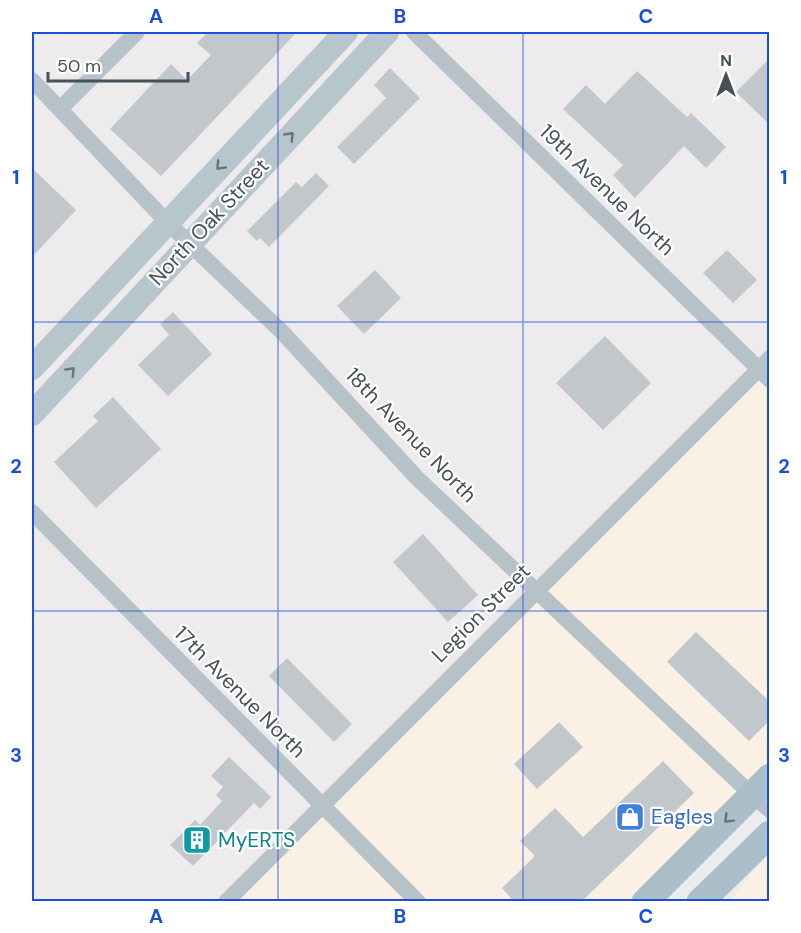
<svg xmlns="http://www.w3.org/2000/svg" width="801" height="933" viewBox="0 0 801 933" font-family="'DM Sans',sans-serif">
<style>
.commercial{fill:#faf0e3}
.building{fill:#c2c7cb}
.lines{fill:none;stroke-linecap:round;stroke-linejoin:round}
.street{stroke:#b7c2c8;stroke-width:16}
.secondary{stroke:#b7c5cd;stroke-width:24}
.primary{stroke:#abbfca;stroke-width:27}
.oneway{stroke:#67747b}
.oneway2{stroke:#64727a}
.grid{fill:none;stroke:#1d4ed8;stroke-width:1.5;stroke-opacity:0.55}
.labels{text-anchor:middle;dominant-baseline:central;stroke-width:4.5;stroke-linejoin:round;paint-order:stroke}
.street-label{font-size:21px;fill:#455158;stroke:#fff}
.shop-label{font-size:21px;fill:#366cbe;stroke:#fff;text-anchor:start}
.culture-label{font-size:21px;fill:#0d838f;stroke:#fff;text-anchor:start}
.neatline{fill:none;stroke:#1d4ed8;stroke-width:2}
.grid-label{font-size:20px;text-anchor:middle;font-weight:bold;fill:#1d4ed8}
</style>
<rect width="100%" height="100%" fill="#eeebec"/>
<path class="commercial" d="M 769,358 L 770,776 L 645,901 L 227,902 Z
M 769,852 L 769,901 L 730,901 Z"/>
<path class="building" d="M 208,32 L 297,32 L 161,176 L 110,129 L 171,64 L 187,80 L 211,55 L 197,43 Z
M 770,58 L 770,125 L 736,92 Z
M 390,68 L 420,98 L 354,164 L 337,147 L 386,98 L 374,85 Z
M 637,71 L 687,117 L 691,113 L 726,147 L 706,168 L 684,146 L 635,198 L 613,175 L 623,165 L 563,109 L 586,85 L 605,104 Z
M 32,168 L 76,210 L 32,257 Z
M 316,173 L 329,186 L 269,247 L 260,238 L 257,241 L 247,231 L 296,182 L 302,187 Z
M 727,250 L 757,280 L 733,303 L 703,273 Z
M 375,270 L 401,298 L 364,334 L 337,306 Z
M 173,312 L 212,354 L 168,396 L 138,365 L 169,335 L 160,324 Z
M 605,336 L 651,383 L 603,430 L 556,383 Z
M 113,397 L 161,449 L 96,508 L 54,462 L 98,421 L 93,416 Z
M 423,534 L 478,595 L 448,622 L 393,562 Z
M 696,632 L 770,702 L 770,720 L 749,741 L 667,662 Z
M 287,658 L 352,724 L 334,742 L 269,676 Z
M 559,722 L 583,747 L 537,789 L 514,764 Z
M 229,757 L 271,797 L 260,809 L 254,803 L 193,866 L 170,845 L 195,820 L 200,825 L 222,801 L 216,795 L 223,787 L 211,776 Z
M 663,761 L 694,793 L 581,902 L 514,902 L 502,888 L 535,856 L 520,841 L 555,808 L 583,837 Z"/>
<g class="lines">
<path class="street" d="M 414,32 L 770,380
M 32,80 L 167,222 L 283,333 L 417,478 L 752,795 L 770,810
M 60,109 L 137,32
M 32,512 L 418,902
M 226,902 L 770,358"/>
<path class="secondary" d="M 32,368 L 346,32
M 32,414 L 387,32"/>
<path class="primary" d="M 645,902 L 770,777
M 700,902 L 770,834"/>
</g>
<defs><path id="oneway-chevron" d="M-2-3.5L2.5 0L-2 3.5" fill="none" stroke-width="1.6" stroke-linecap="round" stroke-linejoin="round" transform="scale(1.5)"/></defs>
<g class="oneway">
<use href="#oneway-chevron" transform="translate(290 136) rotate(-46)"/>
<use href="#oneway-chevron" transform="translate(220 166) rotate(133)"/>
<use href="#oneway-chevron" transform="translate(71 371) rotate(-47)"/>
</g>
<use class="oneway2" href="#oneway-chevron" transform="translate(728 819) rotate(135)"/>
<path class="grid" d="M 278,32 L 278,902M 523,32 L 523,902M 32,322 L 770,322M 32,611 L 770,611"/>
<defs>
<g id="shop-square" transform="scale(1.5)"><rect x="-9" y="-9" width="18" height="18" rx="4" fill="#3f7fe0" stroke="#fff"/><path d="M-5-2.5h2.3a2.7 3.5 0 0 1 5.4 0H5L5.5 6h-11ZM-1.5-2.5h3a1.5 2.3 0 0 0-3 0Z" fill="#fff"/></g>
<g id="building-square" transform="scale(1.5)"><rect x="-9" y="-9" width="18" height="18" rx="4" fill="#0f9aa8" stroke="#fff"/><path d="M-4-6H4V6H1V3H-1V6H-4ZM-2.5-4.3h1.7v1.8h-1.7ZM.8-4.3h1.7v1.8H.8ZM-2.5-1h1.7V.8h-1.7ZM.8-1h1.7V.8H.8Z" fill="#fff"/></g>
</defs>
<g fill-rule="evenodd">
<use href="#shop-square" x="630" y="817"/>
<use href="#building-square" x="197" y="840"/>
</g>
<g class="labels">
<g class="street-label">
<text transform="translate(607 190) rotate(44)">19th Avenue North</text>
<text transform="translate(209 222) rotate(-47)">North Oak Street</text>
<text transform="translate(411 435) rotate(46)">18th Avenue North</text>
<text transform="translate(481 613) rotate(-45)">Legion Street</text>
<text transform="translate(240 692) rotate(45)">17th Avenue North</text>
</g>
<g class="shop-label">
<text x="651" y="817">Eagles</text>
</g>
<g class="culture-label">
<text x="218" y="840">MyERTS</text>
</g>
</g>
<rect width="801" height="933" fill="none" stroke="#ffffff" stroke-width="66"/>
<g transform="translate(726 75)" stroke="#ffffff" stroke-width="4.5" paint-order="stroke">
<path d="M0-4.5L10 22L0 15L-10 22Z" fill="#455158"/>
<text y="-9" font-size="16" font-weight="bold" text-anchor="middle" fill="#455158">N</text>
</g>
<path d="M48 72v9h140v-9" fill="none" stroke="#455158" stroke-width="3"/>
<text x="57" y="72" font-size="18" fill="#455158" stroke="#ffffff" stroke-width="4.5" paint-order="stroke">50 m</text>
<rect x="33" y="33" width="735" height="867" class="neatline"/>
<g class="grid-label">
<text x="156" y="23">A</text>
<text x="400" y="23">B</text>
<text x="646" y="23">C</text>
<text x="16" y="184">1</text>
<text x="784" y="184">1</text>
<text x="16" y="473">2</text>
<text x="784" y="473">2</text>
<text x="16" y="762">3</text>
<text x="784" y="762">3</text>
<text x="156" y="923">A</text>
<text x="400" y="923">B</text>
<text x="646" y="923">C</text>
</g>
</svg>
